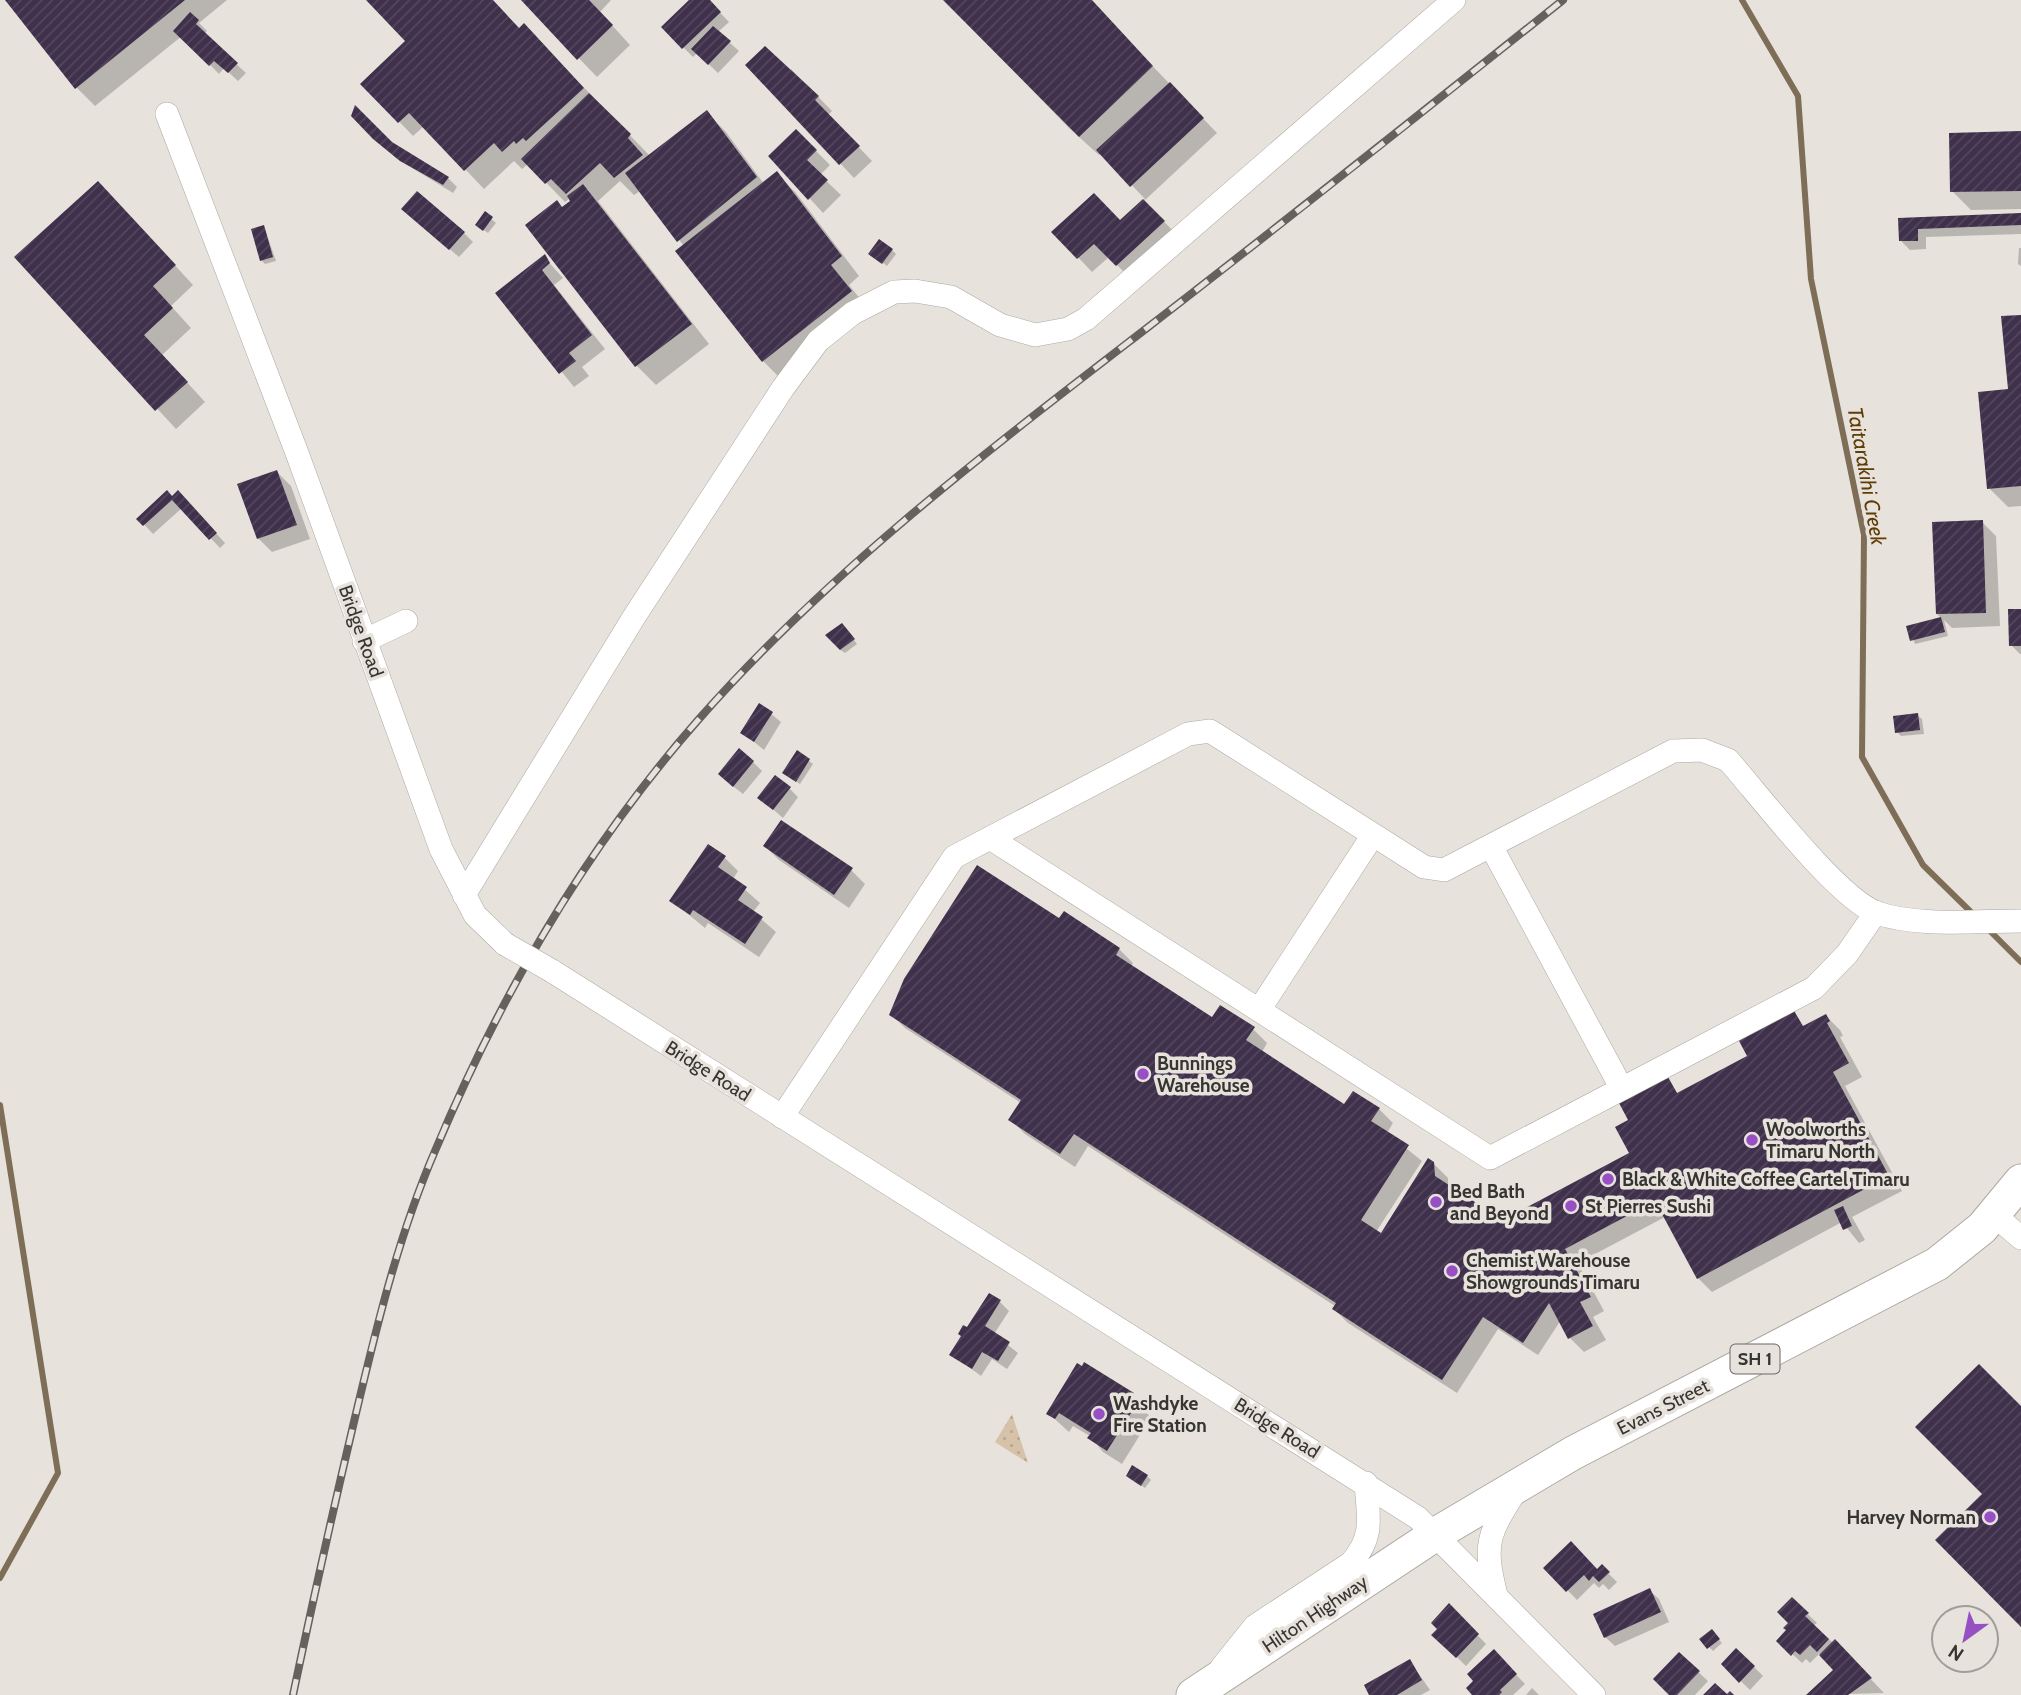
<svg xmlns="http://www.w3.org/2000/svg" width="2021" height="1695" viewBox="0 0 2021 1695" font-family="Cabin,sans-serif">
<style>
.grass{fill:url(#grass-dots)}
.shadow{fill:#0003}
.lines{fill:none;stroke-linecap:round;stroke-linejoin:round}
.stream{stroke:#7e6e58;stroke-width:6}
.building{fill:url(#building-hatch)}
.minor-casing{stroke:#ada8a2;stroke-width:24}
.highway-casing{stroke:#ada8a2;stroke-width:35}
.minor{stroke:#fff;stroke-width:23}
.highway{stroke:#fff;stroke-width:33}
.rail-casing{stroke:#65625e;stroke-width:8}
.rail{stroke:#e7e2dc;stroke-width:5;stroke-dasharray:16;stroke-linecap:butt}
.minor-bridge-casing{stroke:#ada8a2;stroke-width:24;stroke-linecap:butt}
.minor-bridge{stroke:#fff;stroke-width:23}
.poi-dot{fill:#9650c4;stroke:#e7e2dc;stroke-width:2.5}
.labels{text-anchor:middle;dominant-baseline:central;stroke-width:7;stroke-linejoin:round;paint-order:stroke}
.shield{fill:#e7e2dc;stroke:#6c6965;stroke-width:2}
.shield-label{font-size:18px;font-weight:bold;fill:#373532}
.street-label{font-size:19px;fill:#373532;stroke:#e7e2dc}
.poi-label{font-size:19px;font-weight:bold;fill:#373532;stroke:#e7e2dc;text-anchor:start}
.water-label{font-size:21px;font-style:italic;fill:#5f3d04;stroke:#e7e2dc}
</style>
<defs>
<pattern id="grass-dots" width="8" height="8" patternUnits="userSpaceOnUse" patternTransform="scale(1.75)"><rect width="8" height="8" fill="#d6c2a9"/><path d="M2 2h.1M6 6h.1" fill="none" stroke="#b8a792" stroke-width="1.8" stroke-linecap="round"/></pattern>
<pattern id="building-hatch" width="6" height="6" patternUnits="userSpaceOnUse" patternTransform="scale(1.75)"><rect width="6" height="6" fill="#3f304b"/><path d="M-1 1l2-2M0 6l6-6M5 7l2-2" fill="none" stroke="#53465d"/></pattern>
</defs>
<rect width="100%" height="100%" fill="#e7e2dc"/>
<path class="grass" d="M 1012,1414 L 1028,1463 L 995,1442 Z"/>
<path class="shadow" d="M 7,0 L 227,0 L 199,23 L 207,31 L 204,34 L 246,73 L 238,81 L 224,68 L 219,74 L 182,36 L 95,106 L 76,87 Z
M 369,0 L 491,0 L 519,30 L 542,44 L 650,156 L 707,113 L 726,132 L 764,184 L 777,174 L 796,193 L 859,276 L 849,285 L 870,311 L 782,380 L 763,361 L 677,251 L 684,246 L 640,191 L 634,195 L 620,181 L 598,201 L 709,344 L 656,385 L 637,366 L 528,226 L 563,208 L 573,201 L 570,198 L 565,202 L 528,164 L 522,169 L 514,161 L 484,189 L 424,126 L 413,136 L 363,84 L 425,60 Z
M 523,0 L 611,0 L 600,12 L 630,45 L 597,77 Z
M 691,0 L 708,0 L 729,22 L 718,32 L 739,51 L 718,73 L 697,53 L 693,57 L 663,27 Z
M 945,0 L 1089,0 L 1217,133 L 1144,201 L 1178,236 L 1131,279 L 1109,257 L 1092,272 L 1054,232 L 1120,222 L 1145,199 L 1101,153 L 1099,155 L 1069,128 Z
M 748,65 L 788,72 L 791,69 L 832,111 L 828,115 L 872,161 L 854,178 Z
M 353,115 L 391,144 L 448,178 L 457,187 L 453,193 L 396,158 Z
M 796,131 L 830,165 L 820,175 L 841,195 L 823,213 L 771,156 Z
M 2021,133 L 2021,209 L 1971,210 L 1952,191 Z
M 117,202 L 193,285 L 171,306 L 191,328 L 162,355 L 205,402 L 176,429 L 17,257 Z
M 486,214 L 496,223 L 488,233 L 481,228 Z
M 2021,216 L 2021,234 L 1926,237 L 1926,249 L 1910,250 L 1901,241 L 1900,219 Z
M 413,218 L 464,233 L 473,242 L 459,257 Z
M 264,227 L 276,261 L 265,264 L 261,260 Z
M 2019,248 L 2021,248 L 2021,266 L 2018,264 Z
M 892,250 L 896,254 L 887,266 L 875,257 Z
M 544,257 L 563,278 L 554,285 L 605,349 L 582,367 L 589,376 L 574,387 L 498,293 Z
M 2021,316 L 2021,506 L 2008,507 L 1989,488 L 2010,391 Z
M 277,472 L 291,486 L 310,539 L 272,552 L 258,538 Z
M 173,498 L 187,502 L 225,543 L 220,548 L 182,508 L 153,534 L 139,519 Z
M 1982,522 L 1996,536 L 2000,626 L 1952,628 L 1944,620 L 1948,636 L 1915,644 L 1908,627 L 1942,619 L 1937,614 Z
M 2021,610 L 2021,654 L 2020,654 L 2011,645 Z
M 846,629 L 857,644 L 845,653 L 839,649 Z
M 760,705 L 781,722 L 764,750 L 742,732 Z
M 1917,715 L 1922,719 L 1924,734 L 1901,736 L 1897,732 Z
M 797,752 L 813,764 L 800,784 L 788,776 Z
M 753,762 L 762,771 L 743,794 L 729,783 Z
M 789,788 L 798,797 L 783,818 L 760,798 Z
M 765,846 L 851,870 L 865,884 L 849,908 L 779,860 Z
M 724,857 L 738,871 L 733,879 L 760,903 L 753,912 L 776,932 L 759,957 L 708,923 L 705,928 L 672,901 Z
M 1060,920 L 1119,949 L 1133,963 L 1131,967 L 1213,1020 L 1253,1029 L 1267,1043 L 1262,1052 L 1345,1106 L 1379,1109 L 1393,1123 L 1387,1133 L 1422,1161 L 1376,1232 L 1381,1235 L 1433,1163 L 1448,1178 L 1448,1187 L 1503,1222 L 1631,1153 L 1631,1120 L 1668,1079 L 1678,1095 L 1750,1056 L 1793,1011 L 1804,1028 L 1826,1016 L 1840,1030 L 1843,1036 L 1840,1037 L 1862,1077 L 1845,1086 L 1902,1191 L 1852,1217 L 1865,1240 L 1859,1243 L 1842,1222 L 1712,1292 L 1698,1278 L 1665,1217 L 1578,1263 L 1604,1311 L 1593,1317 L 1606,1340 L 1584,1352 L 1570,1338 L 1561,1320 L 1538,1355 L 1498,1329 L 1457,1393 L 1348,1323 L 1334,1309 L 1335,1306 L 1088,1146 L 1075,1167 L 1025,1134 L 1011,1120 L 1021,1103 L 905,1028 L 891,1014 Z
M 1000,1302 L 1009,1311 L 994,1334 L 1018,1353 L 1007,1369 L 992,1359 L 981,1376 L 951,1354 L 968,1330 Z
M 1132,1394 L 1147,1408 L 1144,1411 L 1151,1417 L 1122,1464 L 1103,1452 L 1090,1436 L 1073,1426 L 1069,1432 L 1048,1413 Z
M 1147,1476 L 1151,1480 L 1145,1488 L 1132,1479 Z
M 1602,1567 L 1617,1582 L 1609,1590 L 1603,1584 L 1599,1588 L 1594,1583 L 1577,1600 L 1546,1568 L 1598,1572 Z
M 1649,1590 L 1659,1599 L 1669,1622 L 1615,1646 L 1605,1637 Z
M 1792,1599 L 1817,1623 L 1813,1626 L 1849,1656 L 1884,1693 L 1810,1695 L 1836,1670 L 1820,1653 L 1810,1663 L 1806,1659 L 1802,1663 L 1778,1641 L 1788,1630 Z
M 1449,1606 L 1486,1644 L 1466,1666 L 1434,1635 Z
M 1711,1631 L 1722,1643 L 1713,1651 L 1709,1647 Z
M 1737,1650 L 1763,1676 L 1750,1690 L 1723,1664 Z
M 1679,1654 L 1708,1681 L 1695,1695 L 1671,1695 Z
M 1410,1661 L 1430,1690 L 1421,1695 L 1371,1695 Z
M 1503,1661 L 1525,1684 L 1513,1695 L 1475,1695 Z
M 1532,1688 L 1539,1695 L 1526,1695 Z"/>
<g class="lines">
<path class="stream" d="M 1742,0 L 1798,96 L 1811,279 L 1864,535 L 1862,757 L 1923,865 L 1975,916
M 1988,929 L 2021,962
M 0,1105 L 58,1473 L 0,1578"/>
</g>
<path class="building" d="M 5,0 L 185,0 L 75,89 Z
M 366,0 L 493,0 L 519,28 L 524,23 L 584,88 L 526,141 L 523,138 L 516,144 L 514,141 L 502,152 L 494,143 L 464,171 L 409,113 L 398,123 L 360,84 L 405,41 Z
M 521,0 L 589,0 L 613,25 L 577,60 Z
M 689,0 L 710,0 L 721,12 L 682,49 L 661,27 Z
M 943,0 L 1092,0 L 1153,66 L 1079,137 Z
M 190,12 L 199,20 L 196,24 L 238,63 L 228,73 L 214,61 L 209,66 L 173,31 Z
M 713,26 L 731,41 L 708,65 L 691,49 Z
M 765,46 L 819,96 L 815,100 L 860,146 L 839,165 L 745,65 Z
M 1170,82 L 1204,118 L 1130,187 L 1096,150 Z
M 589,93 L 631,134 L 628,138 L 643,155 L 614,178 L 600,163 L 566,194 L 551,179 L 545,184 L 521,159 Z
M 355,105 L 392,142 L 449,177 L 443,185 L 400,161 L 373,139 L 351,116 Z
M 707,110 L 757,177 L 677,242 L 625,173 Z
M 796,129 L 817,150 L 807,160 L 828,180 L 808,200 L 768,156 Z
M 2021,131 L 2021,191 L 1950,192 L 1949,133 Z
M 777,171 L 842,256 L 831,265 L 852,291 L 762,362 L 675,251 Z
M 98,181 L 176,265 L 153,286 L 173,308 L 144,335 L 188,382 L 155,411 L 14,257 Z
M 583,184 L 692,324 L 635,367 L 525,225 L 557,200 L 562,207 L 570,201 L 567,196 Z
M 417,191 L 465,232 L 449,250 L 401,209 Z
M 1094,193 L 1120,220 L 1143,199 L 1165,221 L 1116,266 L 1094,244 L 1077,259 L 1051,232 Z
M 485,211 L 493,217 L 483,231 L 475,225 Z
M 2021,213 L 2021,225 L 1918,229 L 1918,241 L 1899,241 L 1898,218 Z
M 264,225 L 273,257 L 260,261 L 251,229 Z
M 879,239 L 893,249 L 882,264 L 868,254 Z
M 545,254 L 550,263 L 542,270 L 592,335 L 569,353 L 576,361 L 559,374 L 495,293 Z
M 2021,315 L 2021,486 L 1987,489 L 1978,392 L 2008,389 L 2001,316 Z
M 277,470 L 297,525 L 257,539 L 237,484 Z
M 167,490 L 172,496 L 178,490 L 217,533 L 209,540 L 172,500 L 143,526 L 136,519 Z
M 1983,520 L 1986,613 L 1936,614 L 1932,522 Z
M 2008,609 L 2021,609 L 2021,646 L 2009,646 Z
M 1941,617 L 1945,632 L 1910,641 L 1906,626 Z
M 842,623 L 855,639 L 840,650 L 825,635 Z
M 759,703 L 773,712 L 754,742 L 740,733 Z
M 1918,713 L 1920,730 L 1895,733 L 1893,716 Z
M 739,748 L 754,761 L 733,787 L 718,774 Z
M 797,750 L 810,759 L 796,782 L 782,773 Z
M 775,775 L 791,787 L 773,810 L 757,798 Z
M 781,820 L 853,868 L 834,895 L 763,846 Z
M 708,844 L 726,856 L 718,867 L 747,887 L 738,900 L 763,917 L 745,944 L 693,910 L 690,915 L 669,901 Z
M 977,865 L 1059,918 L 1064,911 L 1120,948 L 1116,955 L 1212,1017 L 1220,1005 L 1255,1027 L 1246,1040 L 1344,1104 L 1353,1091 L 1380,1108 L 1371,1121 L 1409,1145 L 1361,1220 L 1381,1233 L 1428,1158 L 1434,1162 L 1435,1176 L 1503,1220 L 1629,1153 L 1615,1127 L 1628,1120 L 1619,1103 L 1668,1077 L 1677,1093 L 1747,1056 L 1738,1039 L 1793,1009 L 1803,1026 L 1826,1014 L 1830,1021 L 1827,1023 L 1849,1063 L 1833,1072 L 1889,1176 L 1697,1279 L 1655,1201 L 1565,1249 L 1591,1297 L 1580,1302 L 1593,1326 L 1568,1339 L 1549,1303 L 1523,1343 L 1483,1317 L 1442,1380 L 1332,1309 L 1336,1303 L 1074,1134 L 1060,1154 L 1008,1120 L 1021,1100 L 889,1015 L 904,979 Z
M 1843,1206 L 1852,1226 L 1843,1230 L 1834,1210 Z
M 989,1293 L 1001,1300 L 985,1326 L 1010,1342 L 998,1361 L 982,1352 L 972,1369 L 949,1355 L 961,1336 L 958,1334 L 963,1325 L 967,1327 Z
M 1084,1362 L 1134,1393 L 1131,1397 L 1138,1402 L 1107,1451 L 1087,1438 L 1091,1433 L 1059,1413 L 1055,1419 L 1046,1414 L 1077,1363 L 1082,1366 Z
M 1979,1364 L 2021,1406 L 2021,1627 L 1935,1540 L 1982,1494 L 1915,1427 Z
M 1132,1465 L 1148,1475 L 1141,1486 L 1126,1476 Z
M 1571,1541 L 1597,1569 L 1602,1564 L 1610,1572 L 1599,1582 L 1593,1576 L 1589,1581 L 1584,1575 L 1566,1592 L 1543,1568 Z
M 1650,1588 L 1661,1612 L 1604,1638 L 1593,1614 Z
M 1792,1597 L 1809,1613 L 1805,1616 L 1829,1639 L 1817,1652 L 1810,1645 L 1800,1655 L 1795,1651 L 1791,1656 L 1776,1641 L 1786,1630 L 1783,1628 L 1788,1623 L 1777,1612 Z
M 1449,1603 L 1479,1634 L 1456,1658 L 1431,1635 L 1437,1629 L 1431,1623 Z
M 1712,1629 L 1720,1639 L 1707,1649 L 1699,1639 Z
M 1835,1639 L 1872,1678 L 1848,1695 L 1806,1695 L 1833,1670 L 1819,1655 Z
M 1736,1648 L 1755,1666 L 1739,1683 L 1721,1664 Z
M 1494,1649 L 1517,1674 L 1500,1690 L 1502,1692 L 1499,1695 L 1472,1695 L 1466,1688 L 1473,1681 L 1467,1674 Z
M 1679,1652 L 1700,1671 L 1677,1695 L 1669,1695 L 1653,1679 Z
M 1410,1659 L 1422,1680 L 1397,1695 L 1369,1695 L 1364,1685 Z
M 1715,1683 L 1727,1694 L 1730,1691 L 1734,1695 L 1703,1695 Z"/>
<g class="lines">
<g class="minor-casing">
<path id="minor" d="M 167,114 L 297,453 L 441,849 L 475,915 L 505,944
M 364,641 L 406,621
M 990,838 L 1490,1158 L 1814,988 L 1847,954 L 1876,912
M 1491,846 L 1622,1089
M 464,895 L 634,617 L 783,388 L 818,341 L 853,313 L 894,292 L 915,291 L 951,297 L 1000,325 L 1035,335 L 1068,329 L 1086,319 L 1454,0
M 552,971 L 1418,1518 L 1594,1695
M 1259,1010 L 1373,835
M 782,1117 L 954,857 L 1188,734 L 1210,731 L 1424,867 L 1444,870 L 1673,751 L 1702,750 L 1728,760 C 1760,796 1837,898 1877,913 C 1918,927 1977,921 2021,921
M 1993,1214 L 2021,1238
M 1496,1595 C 1483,1544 1488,1534 1516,1490
M 1222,1667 L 1255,1626 L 1351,1563 C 1375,1536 1368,1516 1366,1483"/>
</g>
<g class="highway-casing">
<path id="highway" d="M 1193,1695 L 1436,1534 L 1573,1453 L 1937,1264 L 1982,1228 L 2021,1181"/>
</g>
<use href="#minor" class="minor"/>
<use href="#highway" class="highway"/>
<g class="rail-casing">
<path id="rail" d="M 293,1695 C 312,1605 332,1515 353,1426 C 375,1333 397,1239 435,1151 C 500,996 587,846 699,719 C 830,570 990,449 1147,328 C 1287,220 1425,110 1563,0"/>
</g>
<use href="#rail" class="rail"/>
<g class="minor-bridge-casing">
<path id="minor-bridge" d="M 505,944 L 552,971"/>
</g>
<use href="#minor-bridge" class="minor-bridge"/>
</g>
<g class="poi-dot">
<circle cx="1143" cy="1074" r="7"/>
<circle cx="1752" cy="1140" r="7"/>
<circle cx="1608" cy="1179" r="7"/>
<circle cx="1436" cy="1202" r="7"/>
<circle cx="1571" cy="1206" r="7"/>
<circle cx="1452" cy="1271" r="7"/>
<circle cx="1099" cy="1414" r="7"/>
<circle cx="1990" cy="1517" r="7"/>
</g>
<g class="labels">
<rect class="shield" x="1730.5" y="1344.5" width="49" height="29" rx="5"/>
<g class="shield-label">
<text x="1755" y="1359">SH 1</text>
</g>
<g class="street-label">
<text transform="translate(361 631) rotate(70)">Bridge Road</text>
<text transform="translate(708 1071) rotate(32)">Bridge Road</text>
<text transform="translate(1663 1407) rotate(-27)">Evans Street</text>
<text transform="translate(1277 1428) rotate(32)">Bridge Road</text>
<text transform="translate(1315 1614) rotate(-34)">Hilton Highway</text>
</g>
<g class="poi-label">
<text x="1157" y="1063">Bunnings<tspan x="1157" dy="22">Warehouse</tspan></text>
<text x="1766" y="1129">Woolworths<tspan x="1766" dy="22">Timaru North</tspan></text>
<text x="1622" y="1179">Black &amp; White Coffee Cartel Timaru</text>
<text x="1450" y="1191">Bed Bath<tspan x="1450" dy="22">and Beyond</tspan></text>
<text x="1585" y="1206">St Pierres Sushi</text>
<text x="1466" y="1260">Chemist Warehouse<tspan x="1466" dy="22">Showgrounds Timaru</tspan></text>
<text x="1113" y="1403">Washdyke<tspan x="1113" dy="22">Fire Station</tspan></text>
<text x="1976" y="1517" text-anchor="end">Harvey Norman</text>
</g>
<g class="water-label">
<text transform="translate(1867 476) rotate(80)">Taitarakihi Creek</text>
</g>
</g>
<g transform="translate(1965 1639) rotate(213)"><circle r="33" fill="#e7e2dc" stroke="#a19d98" stroke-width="2"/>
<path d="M0-5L12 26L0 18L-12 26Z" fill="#9650c4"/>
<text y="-10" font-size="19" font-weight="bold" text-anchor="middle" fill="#373532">N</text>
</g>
</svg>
